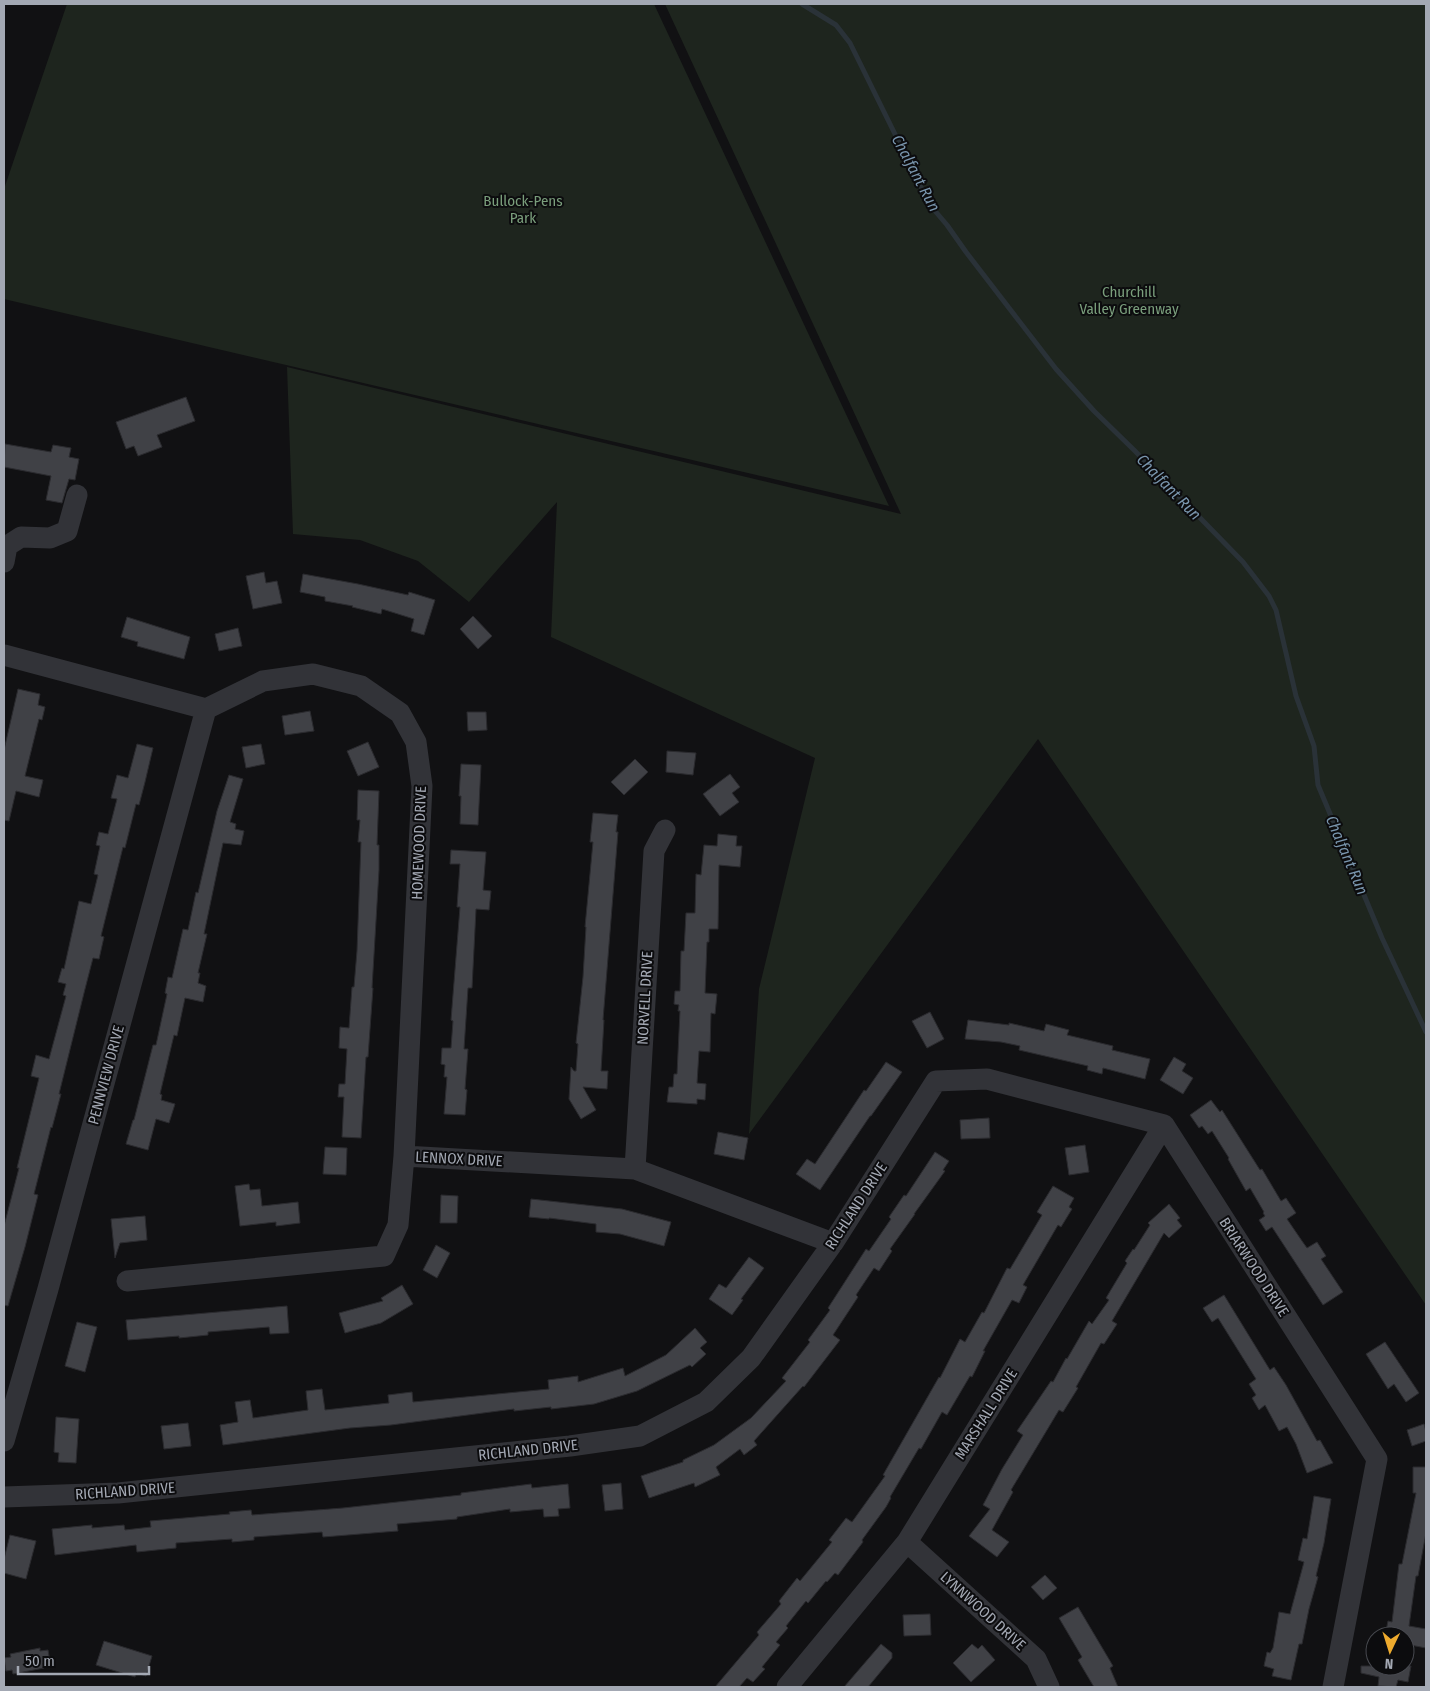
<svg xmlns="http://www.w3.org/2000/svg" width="1430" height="1691" viewBox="0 0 1430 1691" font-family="'Fira Sans Condensed',sans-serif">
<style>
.green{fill:#1e251e}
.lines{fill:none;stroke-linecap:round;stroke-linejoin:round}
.stream{stroke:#2a3238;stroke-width:5}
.building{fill:#404146;stroke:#2b2b2f}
.street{stroke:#323338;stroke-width:21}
.labels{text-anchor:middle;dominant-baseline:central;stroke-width:4;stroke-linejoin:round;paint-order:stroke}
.park-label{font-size:15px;fill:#7a9e7c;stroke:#0c0c0e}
.street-label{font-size:15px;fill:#a3a8b3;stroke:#0c0c0e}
.water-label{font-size:16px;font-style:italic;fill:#7a96ae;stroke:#0c0c0e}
</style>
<rect width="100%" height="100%" fill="#111113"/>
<path class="green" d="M 67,4 L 654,4 L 889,506 L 4,299 L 4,189 Z
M 665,4 L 1426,4 L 1426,1305 L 1038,739 L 749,1134 L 759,989 L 815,758 L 551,637 L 557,502 L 469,602 L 418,561 L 360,540 L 293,534 L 287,367 L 901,514 Z"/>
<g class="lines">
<path class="stream" d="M 802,4 L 836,25 L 850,43 L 930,205 L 947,225 L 966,252 L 1056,369 L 1094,411 L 1135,451 L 1243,562 L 1269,596 L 1276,610 L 1296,696 L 1314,746 L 1318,785 L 1382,938 L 1426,1032"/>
</g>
<path class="building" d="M 186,397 L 195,421 L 157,435 L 162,447 L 138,456 L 134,446 L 126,449 L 116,422 Z
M 5,444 L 51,452 L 53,445 L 71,448 L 69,457 L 79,459 L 75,480 L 69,479 L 62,503 L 46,500 L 51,476 L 4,467 Z
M 264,572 L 266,583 L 277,581 L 282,603 L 253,609 L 246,576 Z
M 303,574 L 358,584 L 408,595 L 409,592 L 435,600 L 424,635 L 411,631 L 414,619 L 382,609 L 381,614 L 352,607 L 353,606 L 325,601 L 325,597 L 300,592 Z
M 473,616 L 492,636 L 478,649 L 460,629 Z
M 127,617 L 190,637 L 184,659 L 137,646 L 138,642 L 121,637 Z
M 238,628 L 242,646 L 219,651 L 215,634 Z
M 18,689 L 40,694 L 38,705 L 45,707 L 42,720 L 39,719 L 25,776 L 43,780 L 39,797 L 16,791 L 9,821 L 4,820 L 4,750 Z
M 310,711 L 314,731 L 285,735 L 282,716 Z
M 467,712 L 486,712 L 487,730 L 468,731 Z
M 368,742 L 379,767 L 358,776 L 347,751 Z
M 137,744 L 153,748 L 145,782 L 139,805 L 136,804 L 125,848 L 123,847 L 101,936 L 104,937 L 99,959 L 93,958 L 85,989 L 59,1094 L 61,1094 L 52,1128 L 51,1127 L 34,1194 L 38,1195 L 25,1247 L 8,1306 L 4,1305 L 4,1226 L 19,1168 L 17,1168 L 39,1078 L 31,1076 L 36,1055 L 49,1059 L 66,996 L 63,995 L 66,984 L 58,982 L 62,968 L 64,969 L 79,901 L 91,904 L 98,875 L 94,874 L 100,846 L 96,845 L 99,832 L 108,834 L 117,799 L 111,798 L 117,775 L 128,778 Z
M 261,744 L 265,764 L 246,768 L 242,747 Z
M 667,751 L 696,753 L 693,775 L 666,772 Z
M 635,759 L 648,772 L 624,795 L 611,782 Z
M 461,764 L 481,765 L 478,825 L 460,824 L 461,796 L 459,796 Z
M 730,774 L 740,787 L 732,793 L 739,802 L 720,816 L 703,794 Z
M 229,775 L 243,779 L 230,822 L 236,824 L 235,829 L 244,831 L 241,845 L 223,843 L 204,934 L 207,934 L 198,973 L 200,973 L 198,983 L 206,986 L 203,1002 L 185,998 L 177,1036 L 174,1035 L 160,1094 L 162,1095 L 161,1100 L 175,1104 L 169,1123 L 156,1119 L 148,1150 L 126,1144 L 133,1120 L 134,1120 L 153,1045 L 156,1045 L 167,994 L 165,993 L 168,977 L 172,978 L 183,929 L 188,930 L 196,892 L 198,893 L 217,811 Z
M 358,790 L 379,791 L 377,845 L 379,845 L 379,870 L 372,988 L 373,988 L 368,1057 L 366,1057 L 361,1138 L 342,1137 L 344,1097 L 338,1097 L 339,1084 L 345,1084 L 347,1049 L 339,1048 L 340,1027 L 349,1028 L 352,987 L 354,987 L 357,951 L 361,842 L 358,842 L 360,820 L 357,820 Z
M 593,813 L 618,815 L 616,832 L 618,832 L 603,1020 L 604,1020 L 601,1071 L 608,1071 L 607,1089 L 583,1087 L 596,1110 L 581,1119 L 569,1099 L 571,1067 L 574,1071 L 576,1071 L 578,1044 L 576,1043 L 583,977 L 586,927 L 585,927 L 593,842 L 590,842 Z
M 718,834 L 737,836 L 736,846 L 742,846 L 740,867 L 719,865 L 718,929 L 709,929 L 709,942 L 707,942 L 705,993 L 717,994 L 715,1014 L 711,1013 L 710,1052 L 699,1051 L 697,1083 L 706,1084 L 705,1100 L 697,1099 L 697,1104 L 667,1102 L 669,1087 L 673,1087 L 674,1074 L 677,1074 L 680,1011 L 678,1011 L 679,1005 L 674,1004 L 675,991 L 680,991 L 681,951 L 684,951 L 686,913 L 695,913 L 696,874 L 701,875 L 704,845 L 717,846 Z
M 451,850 L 486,852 L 483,890 L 491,891 L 489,910 L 476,909 L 472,988 L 468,988 L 464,1049 L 468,1049 L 465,1089 L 467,1090 L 465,1115 L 444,1114 L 447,1077 L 444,1077 L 445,1065 L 441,1064 L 442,1048 L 451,1048 L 453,1021 L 451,1020 L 460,907 L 457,907 L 460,864 L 450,864 Z
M 930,1012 L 944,1039 L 927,1048 L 912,1021 Z
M 968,1020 L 1009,1025 L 1009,1023 L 1044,1031 L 1046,1024 L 1069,1030 L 1067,1035 L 1113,1046 L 1112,1050 L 1150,1059 L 1145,1079 L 1103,1068 L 1102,1074 L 1087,1070 L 1088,1066 L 1019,1050 L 1020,1046 L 1001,1042 L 965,1039 Z
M 1174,1057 L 1186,1064 L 1182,1071 L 1193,1078 L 1183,1094 L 1160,1080 Z
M 886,1062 L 902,1072 L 871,1116 L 870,1116 L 820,1190 L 796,1174 L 807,1159 L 815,1164 L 864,1090 L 866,1091 Z
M 1211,1100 L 1220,1112 L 1222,1110 L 1260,1170 L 1262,1169 L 1281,1201 L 1286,1198 L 1296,1213 L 1287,1219 L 1302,1241 L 1307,1248 L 1317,1242 L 1326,1256 L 1321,1259 L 1343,1292 L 1323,1305 L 1272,1227 L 1266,1231 L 1259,1220 L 1265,1216 L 1263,1213 L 1264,1212 L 1250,1188 L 1246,1191 L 1228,1159 L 1229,1158 L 1212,1131 L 1208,1134 L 1202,1126 L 1199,1128 L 1190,1115 Z
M 989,1118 L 990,1138 L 961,1139 L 960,1120 Z
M 718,1132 L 748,1138 L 744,1160 L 714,1154 Z
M 1085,1145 L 1089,1172 L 1069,1175 L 1065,1148 Z
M 325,1147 L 347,1148 L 346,1175 L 323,1174 Z
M 935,1152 L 949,1161 L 943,1170 L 945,1171 L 914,1214 L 915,1214 L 890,1249 L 892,1251 L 879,1271 L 874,1268 L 856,1295 L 858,1297 L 833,1335 L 840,1340 L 804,1387 L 803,1386 L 754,1441 L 757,1445 L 744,1455 L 740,1449 L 716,1467 L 720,1475 L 695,1487 L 694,1483 L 649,1498 L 641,1476 L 683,1462 L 683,1460 L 714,1445 L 751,1418 L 786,1381 L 782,1378 L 810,1342 L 808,1340 L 830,1310 L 828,1308 L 866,1249 L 869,1251 L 891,1219 L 889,1217 L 904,1195 L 906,1196 Z
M 249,1184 L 250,1190 L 260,1189 L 262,1206 L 298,1202 L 300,1223 L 276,1226 L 276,1222 L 240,1226 L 235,1186 Z
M 1053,1186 L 1074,1198 L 1069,1207 L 1072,1209 L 1061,1227 L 1058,1225 L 1023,1285 L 1027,1287 L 1019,1303 L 1012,1300 L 983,1351 L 985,1351 L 972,1377 L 970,1376 L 947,1415 L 942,1412 L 921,1449 L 919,1448 L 890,1497 L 891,1498 L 886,1507 L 862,1540 L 863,1542 L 838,1575 L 835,1573 L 827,1582 L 826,1581 L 808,1603 L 806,1601 L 786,1626 L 788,1628 L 776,1642 L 780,1645 L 762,1667 L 765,1669 L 753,1682 L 747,1678 L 739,1687 L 715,1687 L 759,1635 L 757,1632 L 781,1604 L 779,1601 L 797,1578 L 800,1581 L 832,1542 L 829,1540 L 846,1518 L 852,1522 L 885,1476 L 883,1475 L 939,1377 L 940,1378 L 960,1339 L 965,1342 L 982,1312 L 984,1313 L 1007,1268 L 1010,1269 L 1042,1215 L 1037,1212 Z
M 441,1195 L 458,1196 L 457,1223 L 440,1223 Z
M 531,1199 L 622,1209 L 671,1222 L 664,1246 L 620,1234 L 596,1232 L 596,1224 L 549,1218 L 549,1219 L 529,1217 Z
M 1169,1204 L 1180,1218 L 1177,1220 L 1182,1226 L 1169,1238 L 1164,1233 L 1112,1321 L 1117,1324 L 1104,1344 L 1101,1343 L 1076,1387 L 1078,1388 L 1063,1412 L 1059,1410 L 1011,1490 L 1013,1492 L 992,1530 L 1009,1542 L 997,1557 L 969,1536 L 990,1509 L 983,1505 L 1002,1469 L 1023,1435 L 1017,1431 L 1051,1381 L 1053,1382 L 1066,1358 L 1067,1359 L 1089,1321 L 1092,1324 L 1109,1300 L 1106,1298 L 1127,1263 L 1125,1261 L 1133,1249 L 1134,1250 L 1150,1225 L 1148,1223 Z
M 145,1216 L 147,1240 L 120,1243 L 115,1258 L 111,1219 Z
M 436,1245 L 450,1253 L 437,1278 L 423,1270 Z
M 749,1257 L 764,1268 L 741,1299 L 743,1300 L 732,1315 L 709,1299 L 719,1284 L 726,1288 Z
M 402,1285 L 413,1304 L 381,1323 L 345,1333 L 339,1313 L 383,1301 L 381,1298 Z
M 1224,1295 L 1270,1370 L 1274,1367 L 1286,1385 L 1317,1441 L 1320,1440 L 1333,1463 L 1307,1473 L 1296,1444 L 1287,1427 L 1279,1431 L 1265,1405 L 1259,1410 L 1252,1398 L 1256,1395 L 1249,1384 L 1256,1379 L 1218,1318 L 1212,1322 L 1203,1308 Z
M 287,1306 L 289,1333 L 270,1334 L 269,1327 L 208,1332 L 208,1335 L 179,1338 L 179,1336 L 128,1340 L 126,1320 Z
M 77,1322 L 97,1327 L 85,1372 L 65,1366 Z
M 695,1328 L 707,1342 L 700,1348 L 706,1354 L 692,1367 L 690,1365 L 637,1391 L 594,1404 L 551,1409 L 551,1407 L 514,1411 L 514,1409 L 391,1425 L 350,1428 L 223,1445 L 220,1425 L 238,1422 L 235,1402 L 250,1400 L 253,1418 L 308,1410 L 306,1391 L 322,1389 L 325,1410 L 389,1403 L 388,1395 L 412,1392 L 413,1402 L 549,1389 L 548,1380 L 578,1376 L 578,1382 L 623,1368 L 625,1376 L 666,1355 Z
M 1385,1342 L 1419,1393 L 1406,1402 L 1394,1384 L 1388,1389 L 1366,1354 Z
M 56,1417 L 79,1419 L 76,1463 L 58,1462 L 59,1453 L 54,1452 Z
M 188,1423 L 191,1446 L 164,1449 L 161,1426 Z
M 1424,1424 L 1426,1432 L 1426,1441 L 1412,1446 L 1407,1430 Z
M 1413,1467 L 1426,1467 L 1426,1533 L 1418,1576 L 1416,1576 L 1409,1626 L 1426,1629 L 1426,1648 L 1405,1644 L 1405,1636 L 1385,1636 L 1388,1621 L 1392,1622 L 1399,1564 L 1402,1564 L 1416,1493 L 1413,1493 Z
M 621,1483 L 623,1509 L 605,1511 L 602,1485 Z
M 531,1484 L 532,1488 L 568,1484 L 570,1508 L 558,1509 L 559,1516 L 544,1517 L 543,1509 L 510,1512 L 510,1509 L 457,1517 L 457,1519 L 397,1524 L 398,1531 L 385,1532 L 323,1537 L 322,1532 L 295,1534 L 254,1537 L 254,1540 L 232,1542 L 232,1539 L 176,1543 L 176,1548 L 137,1552 L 136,1545 L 55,1555 L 52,1529 L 92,1525 L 92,1528 L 124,1525 L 125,1530 L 151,1527 L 150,1521 L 230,1514 L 229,1512 L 251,1510 L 252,1515 L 343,1508 L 461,1495 L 461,1493 Z
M 1314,1496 L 1331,1499 L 1324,1543 L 1316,1576 L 1318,1577 L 1309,1609 L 1302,1644 L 1299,1644 L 1291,1680 L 1272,1676 L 1274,1669 L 1264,1666 L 1267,1652 L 1270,1653 L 1273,1648 L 1279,1612 L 1290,1614 L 1304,1562 L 1298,1560 L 1303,1538 L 1307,1539 Z
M 10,1535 L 36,1541 L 26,1579 L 4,1573 L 4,1559 Z
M 1045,1575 L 1057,1588 L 1043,1600 L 1031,1587 Z
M 1078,1607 L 1113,1666 L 1110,1668 L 1118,1687 L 1094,1687 L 1078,1660 L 1082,1657 L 1059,1618 Z
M 930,1614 L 931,1635 L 904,1636 L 903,1615 Z
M 104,1641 L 152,1656 L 146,1676 L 136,1673 L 135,1677 L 96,1665 Z
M 881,1644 L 892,1653 L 892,1658 L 868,1687 L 844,1687 Z
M 972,1644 L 978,1649 L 982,1645 L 995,1660 L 971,1682 L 953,1663 Z
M 40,1648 L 40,1651 L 48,1650 L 50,1662 L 43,1663 L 44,1668 L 13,1674 L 12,1670 L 6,1671 L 4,1658 L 11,1657 L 10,1654 Z
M 1361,1666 L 1411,1666 L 1408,1682 L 1398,1680 L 1396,1687 L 1378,1686 L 1379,1677 L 1361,1673 Z"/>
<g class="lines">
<path class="street" d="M 4,562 L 7,546 L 21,537 L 50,538 L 67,531 L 77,495
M 4,655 L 206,709 L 263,681 L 313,674 L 361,686 L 400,713 L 416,742 L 422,786 L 404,1156 L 398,1225 L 384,1256 L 127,1281
M 404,1156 L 635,1169 L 833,1243
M 635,1169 L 654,851 L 665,830
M 4,1441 L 48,1289 L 206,709
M 4,1497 L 118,1493 L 570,1446 L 640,1436 L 706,1402 L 751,1358 L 833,1243 L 936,1081 L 987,1079 L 1164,1125 L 1377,1459 L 1333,1687
M 907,1542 L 1036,1659 L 1049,1687
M 787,1687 L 907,1542 L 1164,1125"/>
</g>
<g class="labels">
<g class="park-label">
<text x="523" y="201">Bullock-Pens<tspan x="523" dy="17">Park</tspan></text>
<text x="1129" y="292">Churchill<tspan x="1129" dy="17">Valley Greenway</tspan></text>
</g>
<g class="street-label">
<text transform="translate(419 843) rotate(-88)">HOMEWOOD DRIVE</text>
<text transform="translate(645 998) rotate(-87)">NORVELL DRIVE</text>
<text transform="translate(106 1075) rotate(-75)">PENNVIEW DRIVE</text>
<text transform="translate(459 1159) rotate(3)">LENNOX DRIVE</text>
<text transform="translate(856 1206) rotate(-57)">RICHLAND DRIVE</text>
<text transform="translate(1254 1267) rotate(57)">BRIARWOOD DRIVE</text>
<text transform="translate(986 1414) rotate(-58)">MARSHALL DRIVE</text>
<text transform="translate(528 1450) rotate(-6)">RICHLAND DRIVE</text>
<text transform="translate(125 1491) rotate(-4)">RICHLAND DRIVE</text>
<text transform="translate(983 1611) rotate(42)">LYNNWOOD DRIVE</text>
</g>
<g class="water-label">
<text transform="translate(916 173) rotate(62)">Chalfant Run</text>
<text transform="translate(1169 487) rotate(46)">Chalfant Run</text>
<text transform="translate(1347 855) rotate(67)">Chalfant Run</text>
</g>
</g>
<rect width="1430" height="1691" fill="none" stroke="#a3a8b3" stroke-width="10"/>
<g transform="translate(1390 1651) rotate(184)"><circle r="24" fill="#0c0c0e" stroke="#484a50"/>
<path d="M0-4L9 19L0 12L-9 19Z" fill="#eeab2e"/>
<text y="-8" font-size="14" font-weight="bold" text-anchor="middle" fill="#a3a8b3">N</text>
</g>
<path d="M18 1666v8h131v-8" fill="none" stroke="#a3a8b3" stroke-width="2.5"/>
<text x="25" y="1666" font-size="15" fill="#a3a8b3" stroke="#0c0c0e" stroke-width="4" paint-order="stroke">50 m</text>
</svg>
